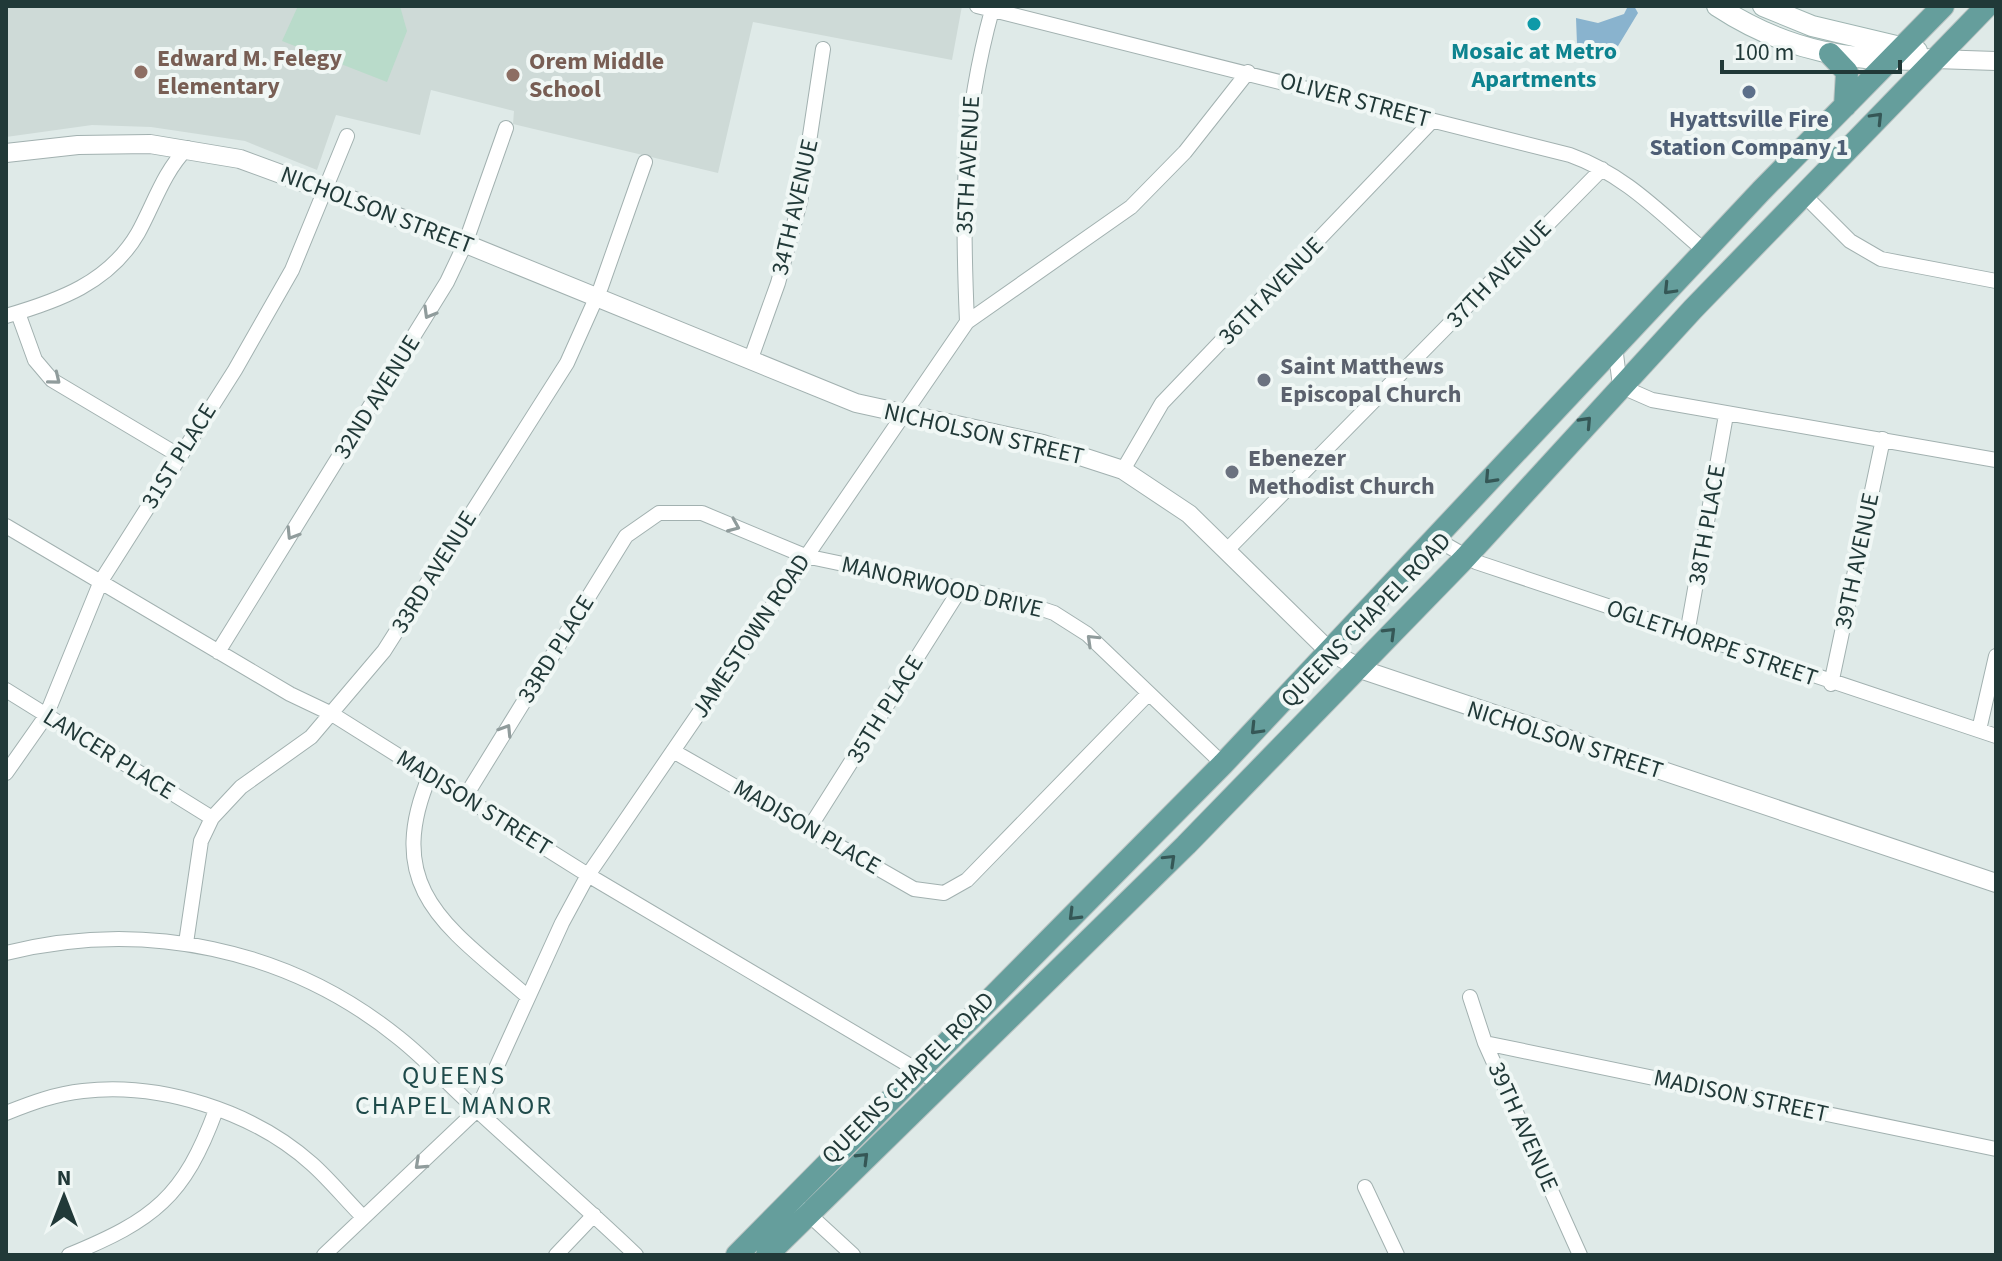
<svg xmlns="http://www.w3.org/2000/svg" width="2002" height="1261" viewBox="0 0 2002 1261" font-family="'Source Sans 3',sans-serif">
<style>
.built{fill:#cedad7}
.green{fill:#b9dbca}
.water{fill:#89b3ce}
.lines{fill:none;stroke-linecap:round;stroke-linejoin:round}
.minor-casing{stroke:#a2b1b0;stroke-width:16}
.tertiary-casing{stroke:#a2b1b0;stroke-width:20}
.secondary-casing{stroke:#9fb5b2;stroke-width:22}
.primary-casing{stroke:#bcc4c3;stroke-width:24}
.minor{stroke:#fff;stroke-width:14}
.tertiary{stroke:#fff;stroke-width:18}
.secondary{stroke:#fff;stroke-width:20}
.primary{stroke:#659e9c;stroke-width:22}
.oneway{stroke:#355756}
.oneway2{stroke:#909c9c}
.culture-dot{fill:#0f9aa8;stroke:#f0f7f5;stroke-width:3}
.education-dot{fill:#8d6e63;stroke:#f0f7f5;stroke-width:3}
.service-dot{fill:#5c6f8a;stroke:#f0f7f5;stroke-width:3}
.worship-dot{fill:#6b7280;stroke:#f0f7f5;stroke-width:3}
.labels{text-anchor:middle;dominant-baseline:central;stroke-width:8;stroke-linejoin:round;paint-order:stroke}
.culture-label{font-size:24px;font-weight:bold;fill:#0d838f;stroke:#f0f7f5}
.education-label{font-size:24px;font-weight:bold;fill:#785e54;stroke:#f0f7f5;text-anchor:start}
.street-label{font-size:24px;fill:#213938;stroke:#f0f7f5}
.service-label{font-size:24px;font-weight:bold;fill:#4e5e75;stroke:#f0f7f5}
.worship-label{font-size:24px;font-weight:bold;fill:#5b616d;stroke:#f0f7f5;text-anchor:start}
.neighbourhood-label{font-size:26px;letter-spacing:2px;fill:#1e4a4a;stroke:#f0f7f5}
</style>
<rect width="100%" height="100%" fill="#dfeae8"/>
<path class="built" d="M 6,6 L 962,6 L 952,60 L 753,22 L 718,173 L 513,124 L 514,111 L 431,90 L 420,135 L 336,115 L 317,170 L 245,141 L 151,127 L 92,125 L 6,137 Z"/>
<path class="green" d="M 298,6 L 400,6 L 407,31 L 387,82 L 282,41 Z"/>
<path class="water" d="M 1628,6 L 1634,6 L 1638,13 L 1615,51 L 1610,54 L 1577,44 L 1576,18 L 1598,23 L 1624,14 Z"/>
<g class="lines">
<g class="minor-casing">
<path id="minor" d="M 977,6 L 1570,155 C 1626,175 1661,214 1705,251
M 1803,194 L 1850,241 L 1881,259 L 1996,281
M 18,313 L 35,360 L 52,380 L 178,455
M 6,316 C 58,301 109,283 138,233 C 154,204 163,173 187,148
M 967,322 C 962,206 961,123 992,10
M 1615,346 L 1620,386 L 1652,400 L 1996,460
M 750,361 L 778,283 L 800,202 L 823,49
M 1123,470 L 1162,403 L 1432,121
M 6,526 L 290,694 L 332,714 L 588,875 L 939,1083
M 1434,538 L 1476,562 L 1996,736
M 1227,550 L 1602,169
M 1687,634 L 1726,415
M 218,652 L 447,282 L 465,244 L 506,128
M 1831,684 L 1883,439
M 6,690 L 212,818
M 1979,730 L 1996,656
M 673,751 L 914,889 L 944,893 L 967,880 L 1148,694
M 6,773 L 46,716 L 101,581 L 235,370 L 292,270 L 347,136
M 430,775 C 381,890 449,928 528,997
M 465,797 L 626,536 L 659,513 L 702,513 L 805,556 L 1015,600 L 1054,613 L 1087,634 L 1223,764
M 810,827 L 959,591
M 186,943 L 201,841 L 212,818 L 241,787 L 311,737 L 384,651 L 567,363 L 601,287 L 645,162
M 6,953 C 144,919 288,948 399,1038 C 428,1061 452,1088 479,1112 C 531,1160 585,1206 636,1255
M 1470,997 L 1485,1043 L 1580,1255
M 1485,1043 L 1996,1149
M 6,1113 C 31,1103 55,1094 83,1091 C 160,1082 253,1111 312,1164 C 330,1180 346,1200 363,1217
M 1365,1187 L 1397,1255
M 803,1209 L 853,1255
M 69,1255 C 154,1220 184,1197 216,1110
M 324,1255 L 477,1110 L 562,923 L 588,875 L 967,322 L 1131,207 L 1185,152 L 1248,72
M 556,1255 L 594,1215"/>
</g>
<g class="tertiary-casing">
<path id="tertiary" d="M 1935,59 L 1996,61
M 6,153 L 78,145 L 150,144 L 240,159 L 417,224 L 856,403 L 1043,444 L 1123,470 L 1189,514 L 1330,652 L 1366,671 L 1996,883"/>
</g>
<g class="secondary-casing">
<path id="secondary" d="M 1717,6 C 1787,52 1854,63 1935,59
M 1763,6 L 1812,26 L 1917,51"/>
</g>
<g class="primary-casing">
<path id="primary" d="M 1830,54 L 1847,72 L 1845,106
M 737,1255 L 1223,764 L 1761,191 L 1943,6
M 767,1255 L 1186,845 L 1465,558 L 1693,309 L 1987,6"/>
</g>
<use href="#minor" class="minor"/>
<use href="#tertiary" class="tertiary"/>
<use href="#secondary" class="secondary"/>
<use href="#primary" class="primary"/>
</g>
<defs><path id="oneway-chevron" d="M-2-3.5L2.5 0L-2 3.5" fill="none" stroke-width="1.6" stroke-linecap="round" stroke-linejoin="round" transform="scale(2)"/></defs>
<g class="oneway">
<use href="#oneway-chevron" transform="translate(1877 118) rotate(-46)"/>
<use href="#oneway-chevron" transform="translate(1669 289) rotate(134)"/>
<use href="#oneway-chevron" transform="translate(1586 422) rotate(-47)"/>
<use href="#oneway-chevron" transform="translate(1490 478) rotate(133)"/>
<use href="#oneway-chevron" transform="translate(1390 633) rotate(-45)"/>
<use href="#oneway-chevron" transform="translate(1256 729) rotate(134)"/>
<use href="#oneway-chevron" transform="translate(1170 860) rotate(-44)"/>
<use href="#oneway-chevron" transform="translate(1074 915) rotate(135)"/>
<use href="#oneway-chevron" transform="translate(863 1158) rotate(-45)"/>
</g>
<g class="oneway2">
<use href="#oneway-chevron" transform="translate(429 313) rotate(120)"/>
<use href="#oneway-chevron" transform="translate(55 379) rotate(39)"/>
<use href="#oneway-chevron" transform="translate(734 526) rotate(23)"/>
<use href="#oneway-chevron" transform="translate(292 534) rotate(122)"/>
<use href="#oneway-chevron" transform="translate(1092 640) rotate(-136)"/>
<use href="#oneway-chevron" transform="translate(506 730) rotate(-58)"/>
<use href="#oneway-chevron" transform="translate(420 1164) rotate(137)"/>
</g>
<circle class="culture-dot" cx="1534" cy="24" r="8"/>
<g class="education-dot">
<circle cx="141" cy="72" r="8"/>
<circle cx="513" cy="75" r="8"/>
</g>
<circle class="service-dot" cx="1749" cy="92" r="8"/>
<g class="worship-dot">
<circle cx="1264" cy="380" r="8"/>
<circle cx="1232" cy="472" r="8"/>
</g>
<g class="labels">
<g class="culture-label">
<text x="1534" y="51">Mosaic at Metro<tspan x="1534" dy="28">Apartments</tspan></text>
</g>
<g class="education-label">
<text x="157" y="58">Edward M. Felegy<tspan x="157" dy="28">Elementary</tspan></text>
<text x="529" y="61">Orem Middle<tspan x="529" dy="28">School</tspan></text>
</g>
<g class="street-label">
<text transform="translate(1355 100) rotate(15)">OLIVER STREET</text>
<text transform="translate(968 165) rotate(-87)">35TH AVENUE</text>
<text transform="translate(795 207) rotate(-77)">34TH AVENUE</text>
<text transform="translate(377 210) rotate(21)">NICHOLSON STREET</text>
<text transform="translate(1499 274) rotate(-46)">37TH AVENUE</text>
<text transform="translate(1271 291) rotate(-46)">36TH AVENUE</text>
<text transform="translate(377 397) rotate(-58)">32ND AVENUE</text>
<text transform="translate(984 434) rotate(13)">NICHOLSON STREET</text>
<text transform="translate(179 456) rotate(-58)">31ST PLACE</text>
<text transform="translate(1707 525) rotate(-80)">38TH PLACE</text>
<text transform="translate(1857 561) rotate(-78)">39TH AVENUE</text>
<text transform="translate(434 572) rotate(-58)">33RD AVENUE</text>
<text transform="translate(942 587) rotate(13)">MANORWOOD DRIVE</text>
<text transform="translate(1366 620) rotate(-46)">QUEENS CHAPEL ROAD</text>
<text transform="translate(751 636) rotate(-56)">JAMESTOWN ROAD</text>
<text transform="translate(1712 643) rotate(19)">OGLETHORPE STREET</text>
<text transform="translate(556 649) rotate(-58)">33RD PLACE</text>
<text transform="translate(885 709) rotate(-58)">35TH PLACE</text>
<text transform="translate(1565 740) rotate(18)">NICHOLSON STREET</text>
<text transform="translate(109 754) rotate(32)">LANCER PLACE</text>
<text transform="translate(474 803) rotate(32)">MADISON STREET</text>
<text transform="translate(807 827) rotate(30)">MADISON PLACE</text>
<text transform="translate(908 1078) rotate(-45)">QUEENS CHAPEL ROAD</text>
<text transform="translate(1741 1096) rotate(12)">MADISON STREET</text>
<text transform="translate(1523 1127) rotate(66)">39TH AVENUE</text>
</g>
<g class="service-label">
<text x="1749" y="119">Hyattsville Fire<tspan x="1749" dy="28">Station Company 1</tspan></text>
</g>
<g class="worship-label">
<text x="1280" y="366">Saint Matthews<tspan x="1280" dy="28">Episcopal Church</tspan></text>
<text x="1248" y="458">Ebenezer<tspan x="1248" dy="28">Methodist Church</tspan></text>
</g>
<g class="neighbourhood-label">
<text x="454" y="1075">QUEENS<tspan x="454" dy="30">CHAPEL MANOR</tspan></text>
</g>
</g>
<rect width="2002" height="1261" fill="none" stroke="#213938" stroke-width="16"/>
<g transform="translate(64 1197)" stroke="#f0f7f5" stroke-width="6" paint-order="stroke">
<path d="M0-6L14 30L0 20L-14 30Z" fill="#213938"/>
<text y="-12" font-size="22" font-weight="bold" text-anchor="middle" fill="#213938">N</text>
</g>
<path d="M1722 60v12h178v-12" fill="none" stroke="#213938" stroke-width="4"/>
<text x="1734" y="60" font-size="24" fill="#213938" stroke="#f0f7f5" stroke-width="6" paint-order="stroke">100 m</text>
</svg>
